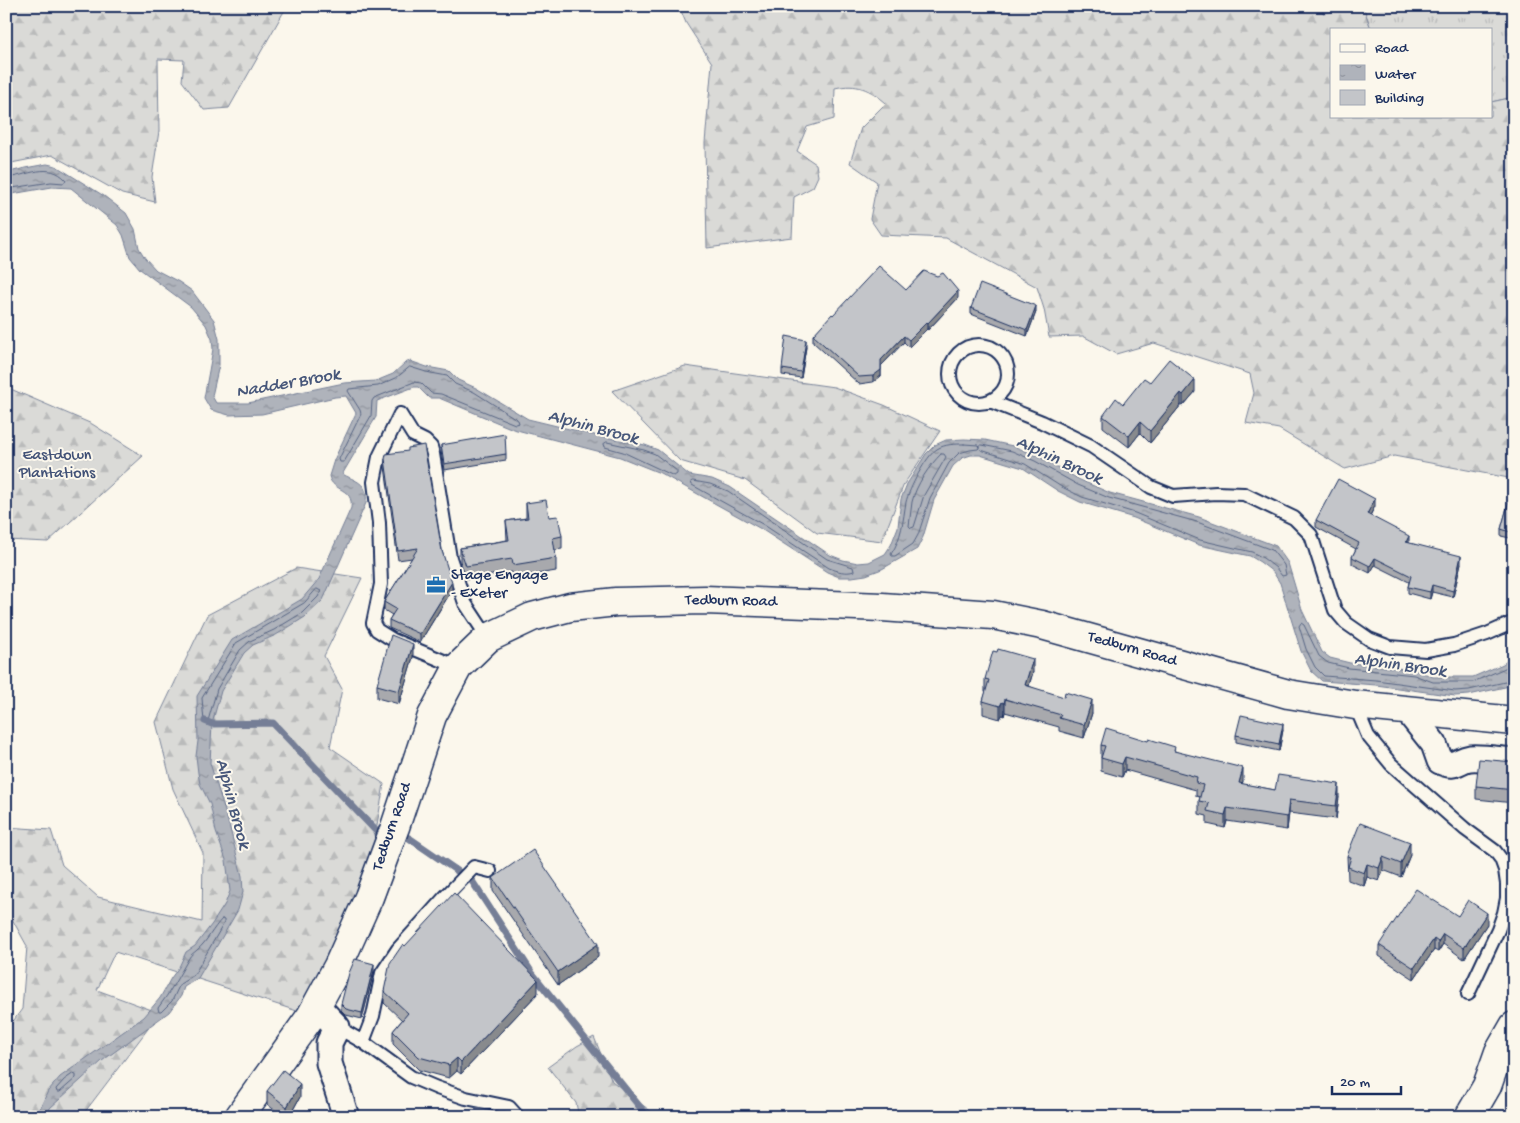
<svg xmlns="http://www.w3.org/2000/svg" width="1520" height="1123" viewBox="0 0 1520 1123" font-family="'Gochi Hand',sans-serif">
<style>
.grass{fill:url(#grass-tufts);stroke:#7a849a}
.forest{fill:url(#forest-firs);stroke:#7a849a}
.water{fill:url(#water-ripples);stroke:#747e96}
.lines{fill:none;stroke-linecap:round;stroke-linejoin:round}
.shore{stroke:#566483;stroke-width:1}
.stream{stroke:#747e96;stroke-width:7}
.lane-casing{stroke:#1b2f5e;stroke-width:16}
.street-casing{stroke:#1b2f5e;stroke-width:29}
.secondary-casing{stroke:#1b2f5e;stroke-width:31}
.lane{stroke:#fbf7ec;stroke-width:12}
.street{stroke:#fbf7ec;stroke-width:25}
.secondary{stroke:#fbf7ec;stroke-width:28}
.wall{fill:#a8a9ad;stroke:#1b2f5e}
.shaded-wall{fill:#888a8d;stroke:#1b2f5e}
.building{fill:#c3c5c9;stroke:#1b2f5e}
.labels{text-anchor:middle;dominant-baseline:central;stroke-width:4;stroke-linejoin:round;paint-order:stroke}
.park-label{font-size:16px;fill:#415176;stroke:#fbf7ec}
.poi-label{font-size:16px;fill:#1b2f5e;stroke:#fbf7ec;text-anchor:start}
.street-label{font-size:16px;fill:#1b2f5e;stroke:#fbf7ec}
.water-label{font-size:18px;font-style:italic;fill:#47577a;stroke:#fbf7ec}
</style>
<defs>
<pattern id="grass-tufts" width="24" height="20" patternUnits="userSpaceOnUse" patternTransform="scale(1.25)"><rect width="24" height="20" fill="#dadad7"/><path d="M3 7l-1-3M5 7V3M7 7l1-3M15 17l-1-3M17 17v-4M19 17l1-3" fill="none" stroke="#babbbb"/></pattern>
<pattern id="forest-firs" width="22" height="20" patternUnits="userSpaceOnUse" patternTransform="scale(1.25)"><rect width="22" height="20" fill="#dadad7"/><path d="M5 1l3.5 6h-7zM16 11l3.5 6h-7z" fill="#babbbb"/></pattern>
<pattern id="water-ripples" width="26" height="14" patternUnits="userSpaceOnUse" patternTransform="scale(1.25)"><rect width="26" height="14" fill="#afb3bb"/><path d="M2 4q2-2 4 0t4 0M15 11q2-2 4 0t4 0" fill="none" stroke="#8e929b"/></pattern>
</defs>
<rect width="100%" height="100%" fill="#fbf7ec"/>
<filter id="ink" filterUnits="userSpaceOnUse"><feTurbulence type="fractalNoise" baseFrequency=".02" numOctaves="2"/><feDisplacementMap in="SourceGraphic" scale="10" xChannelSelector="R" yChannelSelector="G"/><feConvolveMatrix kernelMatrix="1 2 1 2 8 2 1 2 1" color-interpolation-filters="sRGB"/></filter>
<g filter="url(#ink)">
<path class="grass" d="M 1363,6 L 1514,6 L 1514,97 L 1491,102 L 1491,29 L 1371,29 Z"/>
<path class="forest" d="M 6,6 L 287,6 L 229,108 L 204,110 L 182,81 L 184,60 L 158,59 L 159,131 L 152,177 L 155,202 L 122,194 L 52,155 L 6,164 Z
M 679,6 L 1322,6 L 1323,13 L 1363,6 L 1371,29 L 1331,29 L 1331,116 L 1491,116 L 1491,102 L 1514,97 L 1514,479 L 1394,456 L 1345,469 L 1279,429 L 1246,423 L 1254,393 L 1250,374 L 1154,343 L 1116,354 L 1083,336 L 1049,337 L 1044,309 L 1037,287 L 946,238 L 881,235 L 870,219 L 877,182 L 850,163 L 861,128 L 886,103 C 870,89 857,83 835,88 L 834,119 L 807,127 L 797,151 L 816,164 L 818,176 L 813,187 L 794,197 L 792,237 L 707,248 L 705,143 L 712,63 L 686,23 Z
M 685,366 L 834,387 L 884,405 L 940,431 L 904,484 L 882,541 L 817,533 L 745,480 L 680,461 L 612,391 Z
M 6,387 L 92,424 L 143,456 L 48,542 L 6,540 Z
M 296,568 L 362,578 L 324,656 L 342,689 L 330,747 L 384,784 L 369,872 L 332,967 L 297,1011 L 115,952 L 97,990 L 160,1013 L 81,1117 L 6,1117 L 6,1031 L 22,1009 L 27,946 L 6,908 L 6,827 L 51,830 L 62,865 L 98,897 L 202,922 L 203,853 L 173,789 L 156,722 L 207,615 Z
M 594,1037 L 612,1081 L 658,1117 L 579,1117 L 576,1103 L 548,1067 L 577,1046 Z"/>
<path class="water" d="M 47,164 L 56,166 L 104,196 L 126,213 L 135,229 L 139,248 L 145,258 L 156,270 L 179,282 L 192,291 L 214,320 L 219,339 L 219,365 L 212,396 L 216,403 L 248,403 L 344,383 L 376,381 L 393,374 L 405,363 L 410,361 L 427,367 L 449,371 L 458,380 L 476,388 L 528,419 L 594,435 L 645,445 L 658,450 L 689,475 L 712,479 L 730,487 L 830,555 L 843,560 L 858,563 L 869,562 L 885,554 L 891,545 L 898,527 L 901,499 L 907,484 L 926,454 L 935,445 L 946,440 L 964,439 L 985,440 L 1013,446 L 1038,456 L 1080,480 L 1110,493 L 1199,517 L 1276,546 L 1288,563 L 1302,610 L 1322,652 L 1330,658 L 1350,663 L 1416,670 L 1433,677 L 1473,677 L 1503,664 L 1514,655 L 1514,685 L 1469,695 L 1455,696 L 1376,685 L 1322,681 L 1311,671 L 1301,651 L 1280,583 L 1273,572 L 1260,562 L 1250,556 L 1199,545 L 1134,518 L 1080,502 L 1058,491 L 1023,468 L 980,455 L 971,455 L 962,458 L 953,466 L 934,500 L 923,537 L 917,549 L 882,569 L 866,575 L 852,577 L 839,577 L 827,572 L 761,529 L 660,473 L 620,457 L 513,429 L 439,398 L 429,398 L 418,387 L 414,387 L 377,401 L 376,417 L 343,473 L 344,475 C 359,482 368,484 366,503 L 323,600 L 305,617 L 276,635 L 253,645 L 244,653 L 221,691 L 212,724 L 210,763 L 228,821 L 242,876 L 243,892 L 238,910 L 198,978 L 184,987 L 181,996 L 169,1012 L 102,1061 L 50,1108 L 47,1117 L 36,1117 L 48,1091 L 60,1077 L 144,1017 L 160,998 L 171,978 L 179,967 L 186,952 L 195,946 L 212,924 L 225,904 L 230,891 L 226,860 L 216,832 L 210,804 L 200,784 L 198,773 L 196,756 L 198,741 L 197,696 L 232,640 L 302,599 L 319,579 L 351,508 C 354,487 332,492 329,476 L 334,460 L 356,413 L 346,396 L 335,397 L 262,414 L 229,415 L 211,410 L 204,398 L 213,349 L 212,339 L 206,325 L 191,307 L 140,269 L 130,257 L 123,235 L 117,225 L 71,188 L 52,187 L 6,195 L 6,173 L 25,168 Z"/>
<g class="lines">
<path class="shore" d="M 6,178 C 27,176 49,161 66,180 L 64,183 L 51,182 L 6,189
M 410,367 L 426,372 L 447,376 L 455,384 L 474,392 L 518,420 L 519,423 L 515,424 L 441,394 L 431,393 L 421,383 L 414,382 L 374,398 L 372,401 L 371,416 L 344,462 L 340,462 L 339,459 L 361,414 L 360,410 L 348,391 L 349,389 L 378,386 L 396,378 Z
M 607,442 L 644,450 L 655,454 L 677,471 L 677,474 L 674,476 L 623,452 L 605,447 L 604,444 Z
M 964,444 L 978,445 L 979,448 L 978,449 L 970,450 L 959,453 L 949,463 L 930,498 L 918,535 L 913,544 L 895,556 L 892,556 L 891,554 C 902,538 903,520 906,502 C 909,489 926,456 937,449 C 945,444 955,444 964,444 Z
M 982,445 L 1012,451 L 1035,461 L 1078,485 L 1109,498 L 1197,522 L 1272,550 L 1284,565 L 1286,575 L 1282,576 L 1276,568 L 1263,558 L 1252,552 L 1200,540 L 1135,513 L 1082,497 L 1060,486 L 1025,464 L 981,450 L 980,447 Z
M 941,454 L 944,454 L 946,457 L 924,495 L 914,527 L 911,528 L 909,526 C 910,518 911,510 912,502 C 916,485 929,466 941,454 Z
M 693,481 L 710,484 L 728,491 L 827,559 L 853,567 L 854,571 C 846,574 837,571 829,568 L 764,525 L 692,485 L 691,482 Z
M 317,589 L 321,591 L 318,597 L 302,613 L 274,630 L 250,641 L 240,650 L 217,689 L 208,721 L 206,723 L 204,722 L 202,698 L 236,643 L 304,603 Z
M 1514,661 L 1505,668 L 1473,682 L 1433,682 L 1414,675 L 1349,668 L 1328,663 L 1319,656 L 1304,625 L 1301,623 L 1299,626 L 1306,649 L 1315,667 L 1324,676 L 1376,680 L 1455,691 L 1469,690 L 1514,680
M 222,919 L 224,920 L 224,923 L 194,975 L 180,984 L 172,1001 L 161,1012 L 159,1012 L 158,1008 C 170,993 179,975 189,958 C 191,954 194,953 197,950 C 207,942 213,928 222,919 Z
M 73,1074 L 76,1075 L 76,1078 L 60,1092 L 57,1092 L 56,1089 L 64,1080 Z"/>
<path class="stream" d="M 205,721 L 212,724 L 273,723 L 377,832
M 409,838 L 472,881 L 532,973 L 648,1117"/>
<g class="lane-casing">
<path id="lane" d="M950 374a29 29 0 1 1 58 0a29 29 0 1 1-58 0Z
M 990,401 L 1042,422 L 1091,446 L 1151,487 L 1173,496 L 1216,493 L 1244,494 L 1294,518 L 1311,535 L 1335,610 L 1346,623 L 1369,639 L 1390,647 L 1426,650 L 1454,645 L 1487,634 L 1514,622
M 400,414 L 379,457 L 374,482 L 379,523 L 381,584 L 373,623 L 377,630 L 393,640 L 458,667
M 400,414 L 413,435 L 425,441 L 431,447 L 433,454 L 450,558 L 465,603 L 488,638
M 1355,705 L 1368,736 L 1391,764 L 1465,829 L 1495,851 L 1501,859 L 1505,870 L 1507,884 L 1507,898 L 1504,913 L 1498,930 L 1468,994
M 337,1027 L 363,1042 L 411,1077 L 437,1088 L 466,1098 L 509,1107 L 518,1117
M 363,1042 L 373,1016 L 382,973 L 398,949 L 444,898 L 474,867 L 490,871"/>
</g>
<g class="street-casing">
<path id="street" d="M 1407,710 L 1434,744 L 1440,761 C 1456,769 1457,760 1470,758 C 1481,757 1502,760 1514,761
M 317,1006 L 337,1027 L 329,1043 L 329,1063 L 346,1117"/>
</g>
<g class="secondary-casing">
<path id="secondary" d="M 239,1117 L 311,1016 L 338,966 L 369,897 L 395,827 L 432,716 L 458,667 L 488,638 L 532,617 L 570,607 L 616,602 L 705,600 L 882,607 L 993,615 L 1042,625 L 1288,694 L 1355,705 L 1514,721
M 1469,1117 L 1487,1086 L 1499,1052 L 1514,1026"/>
</g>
<use href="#lane" class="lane"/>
<use href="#street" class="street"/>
<use href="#secondary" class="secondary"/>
</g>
<path class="wall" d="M 906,290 L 958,298 L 928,330 L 927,329 L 909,347 L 904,342 L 881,366 L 881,376 L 873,382 L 859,384 L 813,342 L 813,335 L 833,315 Z
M 971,308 L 1036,312 L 1027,336 L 971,314 Z
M 806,347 L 801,378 L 782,375 L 782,369 Z
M 1150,382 L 1195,392 L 1183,406 L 1181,405 L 1150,443 L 1140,433 L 1129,447 L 1103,427 L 1103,416 L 1123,404 Z
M 441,445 L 506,454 L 506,460 L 444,470 L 441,451 Z
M 385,459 L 442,551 L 452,590 L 420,642 L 389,628 L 389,620 L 392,615 L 384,610 L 384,602 L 412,558 L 398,560 L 385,467 Z
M 1514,483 L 1514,539 L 1501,536 L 1501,529 Z
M 526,503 L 549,517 L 562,536 L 562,549 L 555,550 L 556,558 L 556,571 L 513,578 L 512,572 L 466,579 L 460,561 L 460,548 L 507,540 L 506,521 L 526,518 Z
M 1375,506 L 1370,516 L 1409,542 L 1409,543 L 1461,563 L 1453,597 L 1432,592 L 1430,599 L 1408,593 L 1408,587 L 1409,582 L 1375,565 L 1370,573 L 1352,564 L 1352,557 L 1356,549 L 1316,527 L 1316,520 Z
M 413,657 L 399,704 L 377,698 L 377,685 Z
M 1033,672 L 1029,686 L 1092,713 L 1084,738 L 1059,731 L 1059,727 L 1005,712 L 1004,716 L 1002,715 L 1000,719 L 983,714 L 983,701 L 986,692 L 985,692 L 985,679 Z
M 1283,730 L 1279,751 L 1236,742 L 1236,735 Z
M 1101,745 L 1175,751 L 1243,781 L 1242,784 L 1275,790 L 1339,797 L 1336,819 L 1289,813 L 1287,830 L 1227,821 L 1225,828 L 1207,824 L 1207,816 L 1199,814 L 1199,801 L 1200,797 L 1196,796 L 1196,790 L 1125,770 L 1122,777 L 1101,771 Z
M 1514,762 L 1514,803 L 1476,799 L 1476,786 Z
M 1410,855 L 1401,877 L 1383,870 L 1379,881 L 1367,877 L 1364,886 L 1348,880 L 1347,856 Z
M 493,878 L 598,957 L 558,985 L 493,891 Z
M 1458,916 L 1487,924 L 1464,959 L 1443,944 L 1438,952 L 1434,950 L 1414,979 L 1379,956 L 1379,945 Z
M 405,946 L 538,993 L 461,1074 L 457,1071 L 449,1078 L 419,1070 L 393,1044 L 393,1031 L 402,1020 L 384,1003 L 384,991 Z
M 374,971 L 362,1019 L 346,1015 L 341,1010 L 341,1004 Z
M 267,1091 L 300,1097 L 289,1117 L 283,1117 L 267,1104 Z"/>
<path class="shaded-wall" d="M 958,291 L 958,298 L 928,330 L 928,323 Z
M 1036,306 L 1036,312 L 1027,336 L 1027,330 Z
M 927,322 L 927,329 L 909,347 L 909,340 Z
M 904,336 L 904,342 L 881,366 L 881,376 L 873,382 L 873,376 L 881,360 Z
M 806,340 L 806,347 L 801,378 L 801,372 Z
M 1195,380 L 1195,392 L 1183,406 L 1183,395 Z
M 1181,393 L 1181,405 L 1150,443 L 1150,431 Z
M 1140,422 L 1140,433 L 1129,447 L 1129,436 Z
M 1375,499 L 1375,506 L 1367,521 L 1367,514 Z
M 1409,536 L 1409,542 L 1406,549 L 1406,542 Z
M 1461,556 L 1461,563 L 1453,597 L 1453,591 Z
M 1375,558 L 1375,565 L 1370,573 L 1370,566 Z
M 452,582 L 452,590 L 420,642 L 420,634 Z
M 1432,585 L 1432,592 L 1430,599 L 1430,592 Z
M 413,644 L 413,657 L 399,704 L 399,691 Z
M 1033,659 L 1033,672 L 1025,698 L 1025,685 Z
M 1005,699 L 1005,712 L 1004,716 L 1004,703 Z
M 1092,700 L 1092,713 L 1084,738 L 1084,725 Z
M 1002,702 L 1002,715 L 1000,719 L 1000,706 Z
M 1283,724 L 1283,730 L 1279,751 L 1279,744 Z
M 1125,757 L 1125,770 L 1122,777 L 1122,764 Z
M 1243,768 L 1243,781 L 1239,796 L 1239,783 Z
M 1339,784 L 1339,797 L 1336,819 L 1336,806 Z
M 1289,800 L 1289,813 L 1287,830 L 1287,817 Z
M 1227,808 L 1227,821 L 1225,828 L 1225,815 Z
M 1410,842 L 1410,855 L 1401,877 L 1401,864 Z
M 1383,857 L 1383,870 L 1379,881 L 1379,868 Z
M 1367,864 L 1367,877 L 1364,886 L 1364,873 Z
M 1487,913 L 1487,924 L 1464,959 L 1464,948 Z
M 1443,934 L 1443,944 L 1438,952 L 1438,942 Z
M 1434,939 L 1434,950 L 1414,979 L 1414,968 Z
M 598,944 L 598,957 L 558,985 L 558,972 Z
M 374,964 L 374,971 L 362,1019 L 362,1013 Z
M 538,980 L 538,993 L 461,1074 L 461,1062 Z
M 457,1058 L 457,1071 L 449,1078 L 449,1065 Z
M 300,1084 L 300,1097 L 289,1117 L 287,1117 L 287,1107 Z"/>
<path class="building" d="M 879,266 L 906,290 L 924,271 L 937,276 L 943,273 L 958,291 L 928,323 L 927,322 L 909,340 L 904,336 L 881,360 L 881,370 L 873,376 L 859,377 L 813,335 L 832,314 L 833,315 Z
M 980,284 L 1036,306 L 1027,330 L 971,308 Z
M 786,336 L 806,340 L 801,372 L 782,369 Z
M 1169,359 L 1195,380 L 1183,395 L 1181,393 L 1150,431 L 1140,422 L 1129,436 L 1103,416 L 1116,398 L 1123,404 L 1144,378 L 1150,382 Z
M 505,434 L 506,454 L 444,464 L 441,445 Z
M 424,445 L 442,551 L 452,582 L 420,634 L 389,620 L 396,609 L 384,602 L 418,548 L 398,551 L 385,459 L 386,454 L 408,451 L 408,448 Z
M 1338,479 L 1375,499 L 1367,514 L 1409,536 L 1406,542 L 1461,556 L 1453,591 L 1432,585 L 1430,592 L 1408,587 L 1411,576 L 1375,558 L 1370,566 L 1352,557 L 1359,543 L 1316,520 Z
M 1514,483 L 1514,533 L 1501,529 Z
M 546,500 L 549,517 L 558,516 L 562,536 L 553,538 L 556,558 L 513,565 L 512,559 L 466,566 L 460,548 L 509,540 L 506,521 L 528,518 L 526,503 Z
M 391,635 L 413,644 L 399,691 L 377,685 Z
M 998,649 L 1033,659 L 1025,685 L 1064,697 L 1065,692 L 1092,700 L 1084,725 L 1059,718 L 1061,715 L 1005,699 L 1004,703 L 1002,702 L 1000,706 L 983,701 L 989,680 L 985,679 L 993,651 L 997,652 Z
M 1241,715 L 1283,724 L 1279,744 L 1236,735 Z
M 1106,728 L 1148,741 L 1149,739 L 1175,747 L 1174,751 L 1243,768 L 1239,783 L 1275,790 L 1278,775 L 1339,784 L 1336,806 L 1289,800 L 1287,817 L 1227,808 L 1225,815 L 1207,811 L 1209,803 L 1199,801 L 1203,785 L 1196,783 L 1197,777 L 1125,757 L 1122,764 L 1101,758 L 1105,746 L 1101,745 Z
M 1479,759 L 1514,762 L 1514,790 L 1476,786 Z
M 1360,823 L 1410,842 L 1401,864 L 1383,857 L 1379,868 L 1367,864 L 1364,873 L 1348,867 L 1351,857 L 1347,856 Z
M 533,850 L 598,944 L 558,972 L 493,878 Z
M 1416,889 L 1458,916 L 1468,900 L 1487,913 L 1464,948 L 1443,934 L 1438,942 L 1434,939 L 1414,968 L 1379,945 Z
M 454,893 L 538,980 L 461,1062 L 457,1058 L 449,1065 L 419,1057 L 393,1031 L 408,1013 L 384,991 L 390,963 L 403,944 L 405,946 Z
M 355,959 L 374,964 L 362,1013 L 346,1009 L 341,1004 L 349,973 Z
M 283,1070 L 300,1084 L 287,1107 L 267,1091 Z
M 440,1113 L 441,1117 L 433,1117 Z"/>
</g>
<defs>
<g id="office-bare" transform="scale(1.5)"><path d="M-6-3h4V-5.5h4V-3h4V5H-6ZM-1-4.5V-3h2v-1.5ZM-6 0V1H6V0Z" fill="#1f6fb2" stroke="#fbf7ec" stroke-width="2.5" paint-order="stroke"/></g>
</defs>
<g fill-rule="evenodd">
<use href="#office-bare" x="436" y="585"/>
</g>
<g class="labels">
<g class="park-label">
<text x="57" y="456">Eastdown<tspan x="57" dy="18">Plantations</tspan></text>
</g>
<g class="poi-label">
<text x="451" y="576">Stage Engage<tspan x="451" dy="18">- Exeter</tspan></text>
</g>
<g class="street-label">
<text transform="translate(731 602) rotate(1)">Tedburn Road</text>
<text transform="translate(1132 650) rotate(16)">Tedburn Road</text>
<text transform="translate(393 827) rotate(-71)">Tedburn Road</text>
</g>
<g class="water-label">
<text transform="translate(288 384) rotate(-10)">Nadder Brook</text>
<text transform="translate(593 428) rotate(15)">Alphin Brook</text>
<text transform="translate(1059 461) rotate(25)">Alphin Brook</text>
<text transform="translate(1400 666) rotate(8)">Alphin Brook</text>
<text transform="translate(232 804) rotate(75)">Alphin Brook</text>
</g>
</g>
<rect width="1520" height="1123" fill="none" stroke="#fbf7ec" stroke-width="25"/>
<rect x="12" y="12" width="1495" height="1098" fill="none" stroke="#1b2f5e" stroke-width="2" filter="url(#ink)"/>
<rect x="1330" y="28" width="162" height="90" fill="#fbf7ec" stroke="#a1a7b3"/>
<rect x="1340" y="44" width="25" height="8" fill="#fbf7ec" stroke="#a1a7b3"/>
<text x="1375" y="52" font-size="15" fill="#1b2f5e">Road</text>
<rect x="1340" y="65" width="25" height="15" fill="url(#water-ripples)" stroke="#a1a7b3"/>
<text x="1375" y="78" font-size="15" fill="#1b2f5e">Water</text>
<rect x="1340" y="90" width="25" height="15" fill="#c3c5c9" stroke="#a1a7b3"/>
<text x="1375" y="102" font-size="15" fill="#1b2f5e">Building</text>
<path d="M1332 1086v8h69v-8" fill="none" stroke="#1b2f5e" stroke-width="2.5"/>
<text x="1340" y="1086" font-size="15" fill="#1b2f5e" stroke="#fbf7ec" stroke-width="4" paint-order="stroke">20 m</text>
</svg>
